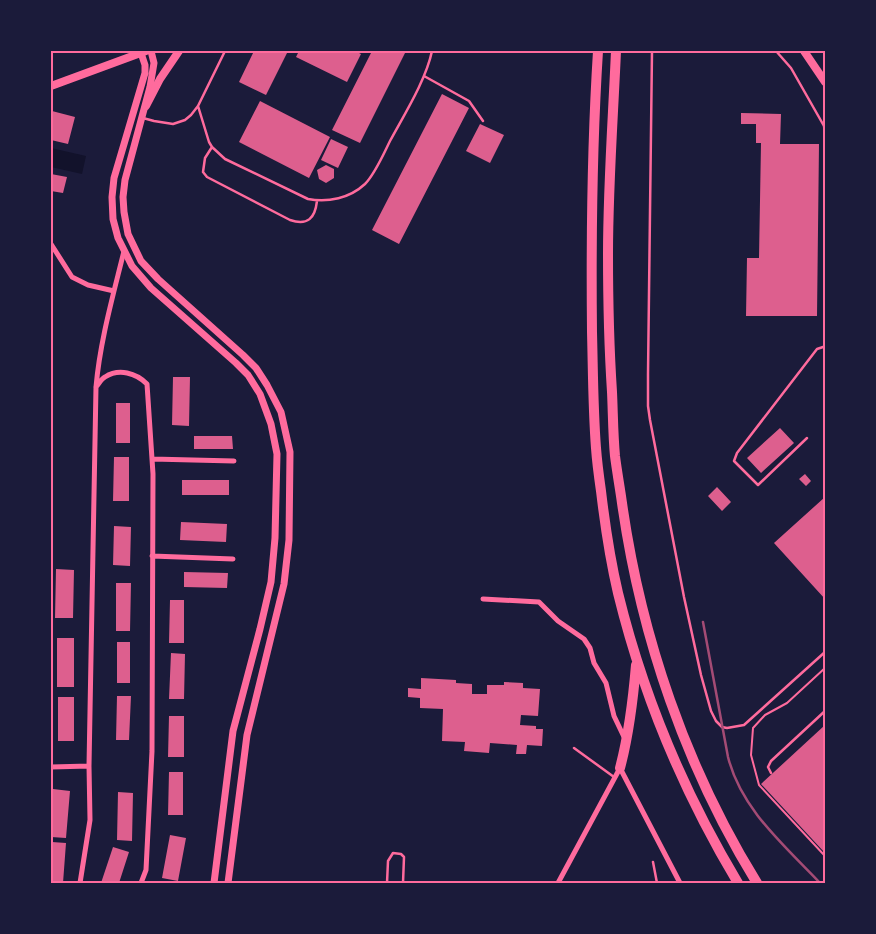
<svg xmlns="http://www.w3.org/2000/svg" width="876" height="934" viewBox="0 0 876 934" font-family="'Fira Sans',sans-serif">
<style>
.water{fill:#12122b}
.building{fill:#dd5f8e}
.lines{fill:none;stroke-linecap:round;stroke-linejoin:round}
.path{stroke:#ff6b9d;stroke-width:2}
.service{stroke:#ff6b9d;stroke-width:2.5}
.minor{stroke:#ff6b9d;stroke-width:5}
.tertiary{stroke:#ff6b9d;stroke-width:7}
.secondary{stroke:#ff6b9d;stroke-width:8}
.motorway{stroke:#ff6b9d;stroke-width:10}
.rail{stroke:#a44b75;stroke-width:2.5}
.neatline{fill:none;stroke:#ff6b9d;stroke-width:2}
</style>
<rect width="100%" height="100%" fill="#1b1b3a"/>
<path class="water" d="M 51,148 L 86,156 L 82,174 L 51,167 Z"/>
<path class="building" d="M 254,51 L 288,51 L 266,95 L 239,82 Z
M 299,51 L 355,51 L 361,54 L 347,82 L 296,57 Z
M 372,51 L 406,51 L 360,143 L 332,130 Z
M 442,94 L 469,108 L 399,244 L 372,230 Z
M 260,101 L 330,137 L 309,178 L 239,142 Z
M 52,111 L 75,117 L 68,144 L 51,140 Z
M 741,113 L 781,114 L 780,144 L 819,144 L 817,316 L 746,316 L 747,258 L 759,258 L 761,143 L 756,143 L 756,124 L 741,124 Z
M 480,124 L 504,135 L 490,163 L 466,151 Z
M 331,139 L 348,147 L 338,168 L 321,160 Z
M 326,165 L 334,169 L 334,178 L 326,183 L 319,179 L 317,170 Z
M 51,174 L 67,177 L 63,193 L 51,191 Z
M 173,377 L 190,377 L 189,426 L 172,425 Z
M 116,403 L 130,403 L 130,443 L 116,443 Z
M 780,428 L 794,443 L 761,473 L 747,458 Z
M 194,436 L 232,436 L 233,449 L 194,449 Z
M 114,457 L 129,457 L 129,501 L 113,501 Z
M 805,474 L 811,481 L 806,486 L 799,479 Z
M 182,480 L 229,480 L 229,495 L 182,495 Z
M 717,487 L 731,502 L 722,511 L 708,496 Z
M 825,497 L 825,599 L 774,543 Z
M 181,522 L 227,524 L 226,542 L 180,540 Z
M 114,526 L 131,527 L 130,566 L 113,565 Z
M 56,569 L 74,570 L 73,618 L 55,618 Z
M 184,572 L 228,573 L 227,588 L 184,587 Z
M 116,583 L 131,583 L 130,631 L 116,631 Z
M 170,600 L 184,600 L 184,643 L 169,643 Z
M 57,638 L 74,638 L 74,687 L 57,687 Z
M 117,642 L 130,642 L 130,683 L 117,683 Z
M 171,653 L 185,654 L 184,699 L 169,699 Z
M 421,678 L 456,680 L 456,683 L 472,684 L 472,694 L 487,694 L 487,685 L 504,685 L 504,682 L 523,683 L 523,688 L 540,689 L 538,716 L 521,715 L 520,725 L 536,726 L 536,729 L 543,729 L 542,746 L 527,745 L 526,754 L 516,754 L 517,745 L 490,743 L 489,753 L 464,751 L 465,742 L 442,741 L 443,709 L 420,708 L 420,698 L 408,697 L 408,688 L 421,689 Z
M 117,696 L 131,696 L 129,740 L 116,740 Z
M 58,697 L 74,697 L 74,741 L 58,741 Z
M 169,716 L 184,716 L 184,757 L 168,757 Z
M 825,725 L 825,853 L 761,784 Z
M 169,772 L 183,772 L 183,815 L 168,815 Z
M 53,789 L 70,791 L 66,838 L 51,837 L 51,815 Z
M 118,792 L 133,793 L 132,841 L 117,840 Z
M 170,835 L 186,838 L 178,881 L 162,878 Z
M 52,842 L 66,843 L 63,883 L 51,883 Z
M 113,847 L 129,852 L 119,883 L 101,883 Z"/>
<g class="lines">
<path class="path" d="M 825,668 L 787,703 L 765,715 L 753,728 L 751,755 L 759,785 L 825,856"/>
<path class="service" d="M 652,51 L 648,374 L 648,406 L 650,420 L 684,597 L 701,675 L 711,711 L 716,721 L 722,727 L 727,728 L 744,725 L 825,652
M 776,51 L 791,68 L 824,126 L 825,133
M 424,76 L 469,101 L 483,121
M 198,106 L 209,142 L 212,147 L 225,159 L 308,199 C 328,203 350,198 365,184 C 375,174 384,153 390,141 C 404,115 426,80 432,51
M 143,118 L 154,121 L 173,124 L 185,120 L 191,115 L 198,106 L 225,51
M 212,147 L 205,158 L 203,172 L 207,177 L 290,220 C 308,226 315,218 317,201
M 825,306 L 825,320
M 807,438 L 758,485 L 734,461 L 737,453 L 817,349 L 823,347
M 574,748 L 614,777
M 771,773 L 768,767 L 771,761 L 825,711
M 653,862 L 657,883
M 387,883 L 388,861 L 393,853 L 401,854 L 404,857 L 403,883"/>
<path class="minor" d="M 51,244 L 72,277 L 88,285 L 114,291
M 96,387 C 99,384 101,379 105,377 C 119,368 136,373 147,384 L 153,474 L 152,751 L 146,870 L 141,883
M 152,459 L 234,461
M 152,556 L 233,559
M 483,599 L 539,602 L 558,621 L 584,639 L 590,648 L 594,663 L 606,683 L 614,716 L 625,739
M 51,767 L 89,766
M 620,768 L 680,883
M 80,883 L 90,820 L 89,766 L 96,387 C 100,341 113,296 124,251
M 558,883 L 620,768"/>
<path class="tertiary" d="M 151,51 L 154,63 L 150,87 L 125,180 L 123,197 L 124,212 L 128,234 L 141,261 L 158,279 L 243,355 L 256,368 L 267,385 L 281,412 L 290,452 L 289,540 L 284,584 L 247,735 L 228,883
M 141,53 L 145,65 L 145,73 L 114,178 L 112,197 L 113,219 L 118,238 L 132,266 L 151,288 L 236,363 L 248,375 L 260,394 L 271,424 L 277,454 L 275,538 L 271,582 L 260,629 L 233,731 L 214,883"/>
<path class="secondary" d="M 804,51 L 825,82
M 51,86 L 146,51
M 146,106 L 160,79 L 179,51"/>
<path class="motorway" d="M 598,51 C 592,145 591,238 592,332 C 593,370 593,409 596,448 C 597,462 599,477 601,491 C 605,525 610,559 618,593 C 643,695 684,793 738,883
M 616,51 C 613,119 608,186 608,254 C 608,300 609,346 612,392 C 613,413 613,435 615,456 C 617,472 620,488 622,503 C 641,637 686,768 757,883
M 620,768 C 629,734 633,701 636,665"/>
<path class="rail" d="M 703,622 L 728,757 C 741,809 784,845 820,883"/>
</g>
<rect width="876" height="934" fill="none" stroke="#1b1b3a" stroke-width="105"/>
<rect x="52" y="52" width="772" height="830" class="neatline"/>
</svg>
